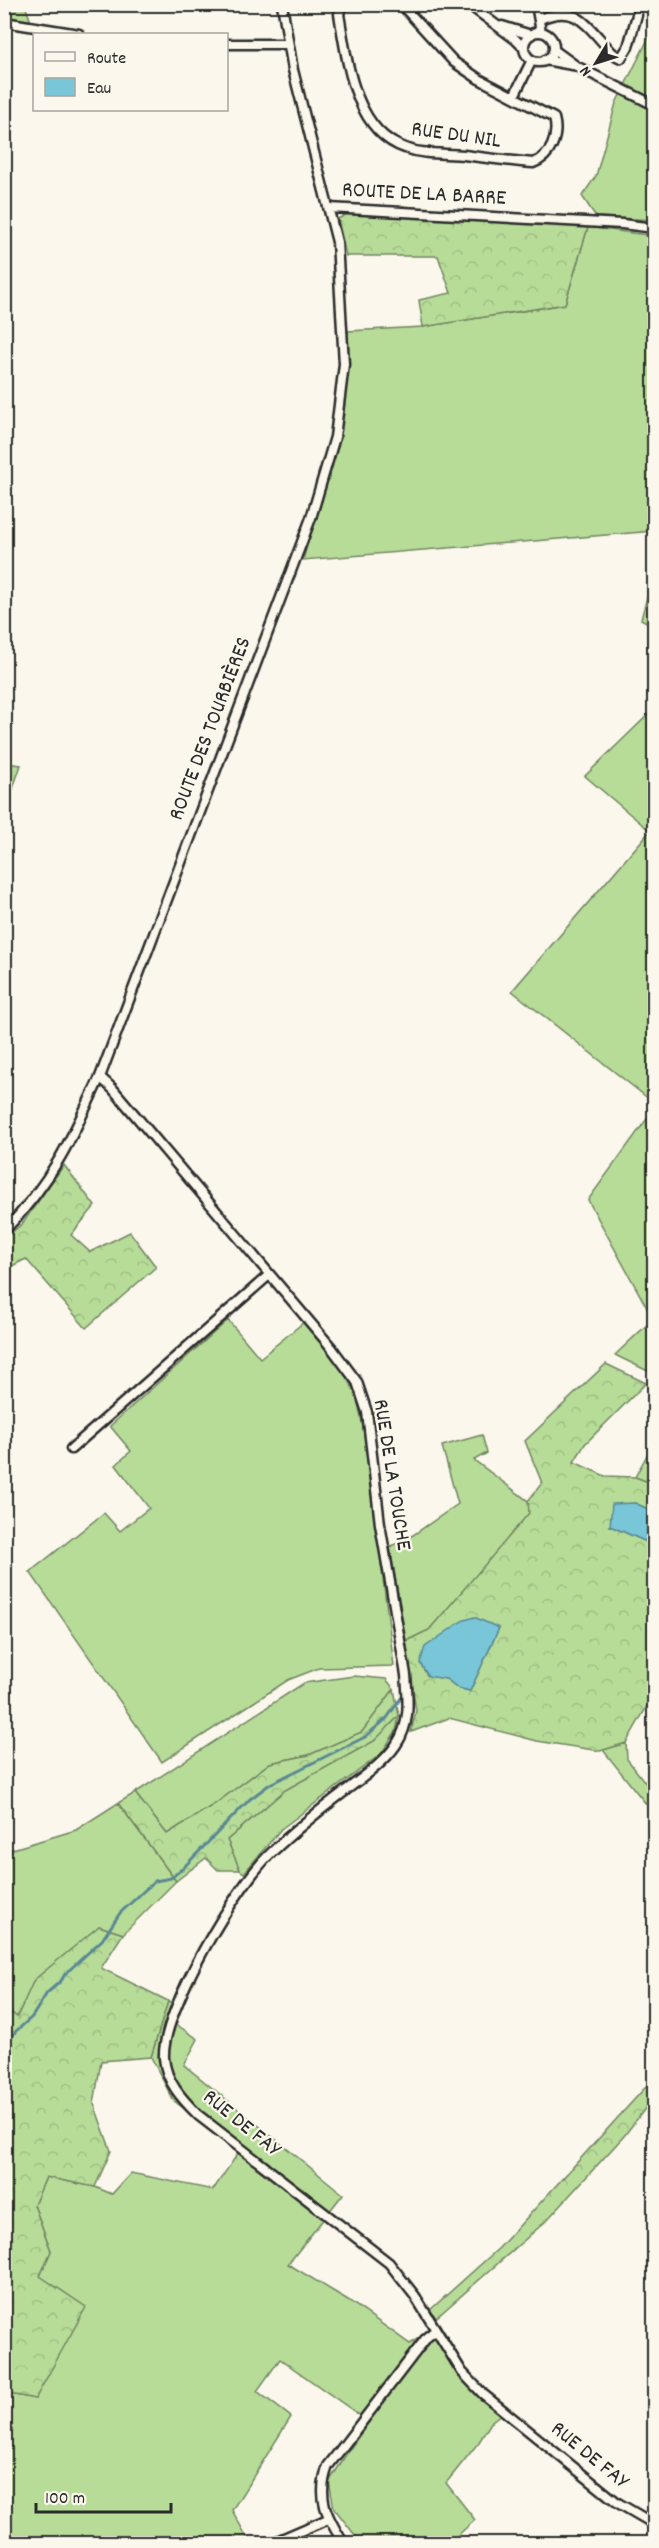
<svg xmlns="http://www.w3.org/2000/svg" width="659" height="2548" viewBox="0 0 659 2548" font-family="Dekko,sans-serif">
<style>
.grass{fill:#b7dc98;stroke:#718462;stroke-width:1.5}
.forest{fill:url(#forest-crowns);stroke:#718462;stroke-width:1.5;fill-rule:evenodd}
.wetland{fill:url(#wetland-marsh);stroke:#718462;stroke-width:1.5}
.water{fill:#79c6d8;stroke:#5a8893;stroke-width:1.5}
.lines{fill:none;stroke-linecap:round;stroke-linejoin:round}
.stream{stroke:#5a8893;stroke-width:3}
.street-casing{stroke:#2b2b2b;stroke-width:13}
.street{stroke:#fbf7ec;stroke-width:8}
.labels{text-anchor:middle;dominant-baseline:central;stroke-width:4.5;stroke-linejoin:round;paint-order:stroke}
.street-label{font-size:22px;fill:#2b2b2b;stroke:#fbf7ec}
</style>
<defs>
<pattern id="forest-crowns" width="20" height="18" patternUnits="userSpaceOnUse" patternTransform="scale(1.5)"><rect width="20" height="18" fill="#b7dc98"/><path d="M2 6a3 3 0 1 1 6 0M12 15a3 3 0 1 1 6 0" fill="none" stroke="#9ebd83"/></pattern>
<pattern id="wetland-marsh" width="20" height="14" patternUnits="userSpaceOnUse" patternTransform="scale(1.5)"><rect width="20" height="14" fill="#b7dc98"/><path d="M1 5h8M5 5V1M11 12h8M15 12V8" fill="none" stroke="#9ebd83"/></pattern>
</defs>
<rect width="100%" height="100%" fill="#fbf7ec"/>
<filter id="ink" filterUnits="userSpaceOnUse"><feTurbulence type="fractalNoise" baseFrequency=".0167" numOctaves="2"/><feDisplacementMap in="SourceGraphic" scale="12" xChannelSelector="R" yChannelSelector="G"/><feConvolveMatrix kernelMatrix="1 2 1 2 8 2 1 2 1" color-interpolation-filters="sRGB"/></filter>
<g filter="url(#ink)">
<path class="grass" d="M 4,5 L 25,5 L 31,22 L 5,16 Z
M 654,27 L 654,220 L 596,217 L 582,196 L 596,176 L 616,103 Z
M 588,227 L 654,236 L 654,427 L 648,428 L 654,531 L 303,560 L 344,414 L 348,331 L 423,327 L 565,304 Z
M 654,709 L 654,1103 L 512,991 L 650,831 L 585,776 Z
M 654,1109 L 654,1374 L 615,1355 L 653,1319 L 588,1200 Z
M 228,1320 L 260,1358 L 304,1322 L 341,1367 L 356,1394 L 365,1436 L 394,1666 L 319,1668 L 288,1680 L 162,1762 L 30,1572 L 104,1513 L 120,1531 L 149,1508 L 116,1465 L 131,1451 L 110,1426 Z
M 482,1435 L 487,1453 L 474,1460 L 528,1501 L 530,1513 L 429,1630 L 406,1641 L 390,1547 L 413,1535 L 458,1504 L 442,1446 Z
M 654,1442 L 654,1484 L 635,1477 Z
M 354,1676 L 386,1679 L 394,1689 L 362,1732 L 309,1755 L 270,1763 L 215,1804 L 167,1834 L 135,1793 L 304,1683 Z
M 399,1716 L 396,1731 L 381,1754 L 281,1829 L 244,1873 L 240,1870 L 227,1840 L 285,1790 L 374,1741 Z
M 626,1743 L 627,1759 L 654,1794 L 654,1814 L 603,1750 Z
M 118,1803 L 176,1881 L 123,1934 L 99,1926 L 17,2017 L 5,2008 L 5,1854 L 13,1849 L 76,1830 Z
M 168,2001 L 182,2006 L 174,2023 L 198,2039 L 184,2065 L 343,2194 L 288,2264 L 348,2300 L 410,2344 L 439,2323 L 468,2372 L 486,2390 L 509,2408 L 492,2421 L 479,2442 L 446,2483 L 475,2520 L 449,2543 L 361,2543 L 334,2508 L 329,2482 L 347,2453 L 369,2422 L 280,2359 L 257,2391 L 291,2417 L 232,2510 L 250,2543 L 5,2544 L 4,2393 L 35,2399 L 49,2373 L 40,2276 L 51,2251 L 34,2205 L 46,2177 L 95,2187 L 112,2194 L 131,2173 L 213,2190 L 239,2152 L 173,2100 L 151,2057 Z"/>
<path class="forest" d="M 347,214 L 588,227 L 565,304 L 423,327 L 419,300 L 451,293 L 438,256 L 346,256 L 338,219 Z
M 654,571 L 654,626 L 641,619 Z
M 64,1165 L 95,1206 L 71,1235 L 90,1252 L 130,1232 L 156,1267 L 86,1328 L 26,1259 L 12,1266 L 5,1255 L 5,1238 L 22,1224 Z
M 606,1364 L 646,1383 L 585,1444 L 574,1462 L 605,1476 L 635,1477 L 654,1484 L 654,1512 L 635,1503 L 610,1526 L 654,1545 L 654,1694 L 626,1743 L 600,1751 L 537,1741 L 449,1718 L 411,1732 L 416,1711 L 406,1641 L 429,1630 L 529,1513 L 528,1501 L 542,1483 L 525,1441 ZM 499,1628 L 470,1691 L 458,1688 L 446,1679 L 427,1675 L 420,1663 Z
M 394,1689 L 399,1716 L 374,1741 L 285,1790 L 227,1840 L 240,1870 L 218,1870 L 206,1858 L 176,1881 L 118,1803 L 135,1793 L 167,1834 L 215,1804 L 270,1763 L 309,1755 L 362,1732 Z
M 99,1926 L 123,1934 L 101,1968 L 168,2001 L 151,2057 L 101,2061 L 94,2104 L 111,2151 L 95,2187 L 46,2177 L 34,2205 L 51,2251 L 40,2276 L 86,2307 L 35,2399 L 5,2393 L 5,2008 L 17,2017 L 34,1980 Z
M 654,2078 L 654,2097 L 624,2136 L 546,2221 L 436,2318 L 430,2310 L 499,2248 Z"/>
<path class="wetland" d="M 5,763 L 21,765 L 5,812 L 4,763 Z"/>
<path class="water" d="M 635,1503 L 654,1512 L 654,1545 L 610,1526 L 612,1504 Z
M 474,1617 L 499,1628 L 470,1691 L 458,1688 L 446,1679 L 428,1676 L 420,1663 L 425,1647 L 462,1621 Z"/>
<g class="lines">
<path class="stream" d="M 4,2047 L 15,2032 L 32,2017 L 47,1993 L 61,1981 L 65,1974 L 102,1940 L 120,1913 L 146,1889 L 155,1881 L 171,1878 L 184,1867 L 250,1799 L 270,1784 L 365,1737 L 387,1718 L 401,1698"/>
<g class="street-casing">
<path id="street" d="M 345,4 L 341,8 L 339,14 C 347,60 354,131 405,148 C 424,155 444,153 464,155 C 487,158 510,161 533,163 C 551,157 559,136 554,118 L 479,79 L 454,62 L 401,4
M 468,4 L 515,39 L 524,48
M 536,4 L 541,32
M 540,19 C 575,4 585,23 607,47 C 611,52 615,56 621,58 L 628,47 L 637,15
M 4,22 L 79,34
M 502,26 L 531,35
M524 47a15 15 0 1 1 30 0a15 15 0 1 1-30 0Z
M 226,44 L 288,44
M 554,50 L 576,66 L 654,105
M 545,60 L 572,65
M 514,96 L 532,60
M 329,208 L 622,224 L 654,228
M 100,1077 L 113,1089 L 331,1347 L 357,1382 L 367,1412 L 380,1524 L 406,1675 C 408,1700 411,1723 396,1745 C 383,1764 363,1777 345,1791 C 320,1810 295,1830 272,1852 C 237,1884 161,2012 164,2058 C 166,2082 182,2099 198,2115 L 389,2263 L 415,2296 L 462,2372 L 483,2394 L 618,2503 L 654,2524
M 4,1231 C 51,1184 73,1136 100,1077 L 311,518 L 335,437 L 344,364 L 337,242 L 293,70 L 282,4
M 71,1449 L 269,1275
M 270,2544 L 328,2519
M 344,2544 C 327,2517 316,2498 328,2466 L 427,2337 L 436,2330"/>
</g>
<use href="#street" class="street"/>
</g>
</g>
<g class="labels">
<g class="street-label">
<text transform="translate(456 136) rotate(8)">RUE DU NIL</text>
<text transform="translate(424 195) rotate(3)">ROUTE DE LA BARRE</text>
<text transform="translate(211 729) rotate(-69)">ROUTE DES TOURBIÈRES</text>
<text transform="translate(391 1475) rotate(81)">RUE DE LA TOUCHE</text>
<text transform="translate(241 2124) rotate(39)">RUE DE FAY</text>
<text transform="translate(589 2456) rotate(39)">RUE DE FAY</text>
</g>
</g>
<rect width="659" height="2548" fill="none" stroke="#fbf7ec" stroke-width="24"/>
<rect x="12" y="12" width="635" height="2524" fill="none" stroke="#2b2b2b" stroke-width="2" filter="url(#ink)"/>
<rect x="33" y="33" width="195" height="78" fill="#fbf7ec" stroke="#a8a59f" stroke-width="1.5"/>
<rect x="45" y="52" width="30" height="9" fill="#fbf7ec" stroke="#a8a59f" stroke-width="1.5"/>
<text x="87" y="63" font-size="18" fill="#2b2b2b">Route</text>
<rect x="45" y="78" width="30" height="18" fill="#79c6d8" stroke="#a8a59f" stroke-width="1.5"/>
<text x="87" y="93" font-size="18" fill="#2b2b2b">Eau</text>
<g transform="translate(596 63) rotate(232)" stroke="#fbf7ec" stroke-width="4.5" paint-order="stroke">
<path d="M0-4.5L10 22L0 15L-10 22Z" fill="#2b2b2b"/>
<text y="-9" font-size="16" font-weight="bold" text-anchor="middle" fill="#2b2b2b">N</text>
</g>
<path d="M36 2503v9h135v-9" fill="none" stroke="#2b2b2b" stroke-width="3"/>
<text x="45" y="2503" font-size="18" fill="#2b2b2b" stroke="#fbf7ec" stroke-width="4.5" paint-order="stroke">100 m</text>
</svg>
